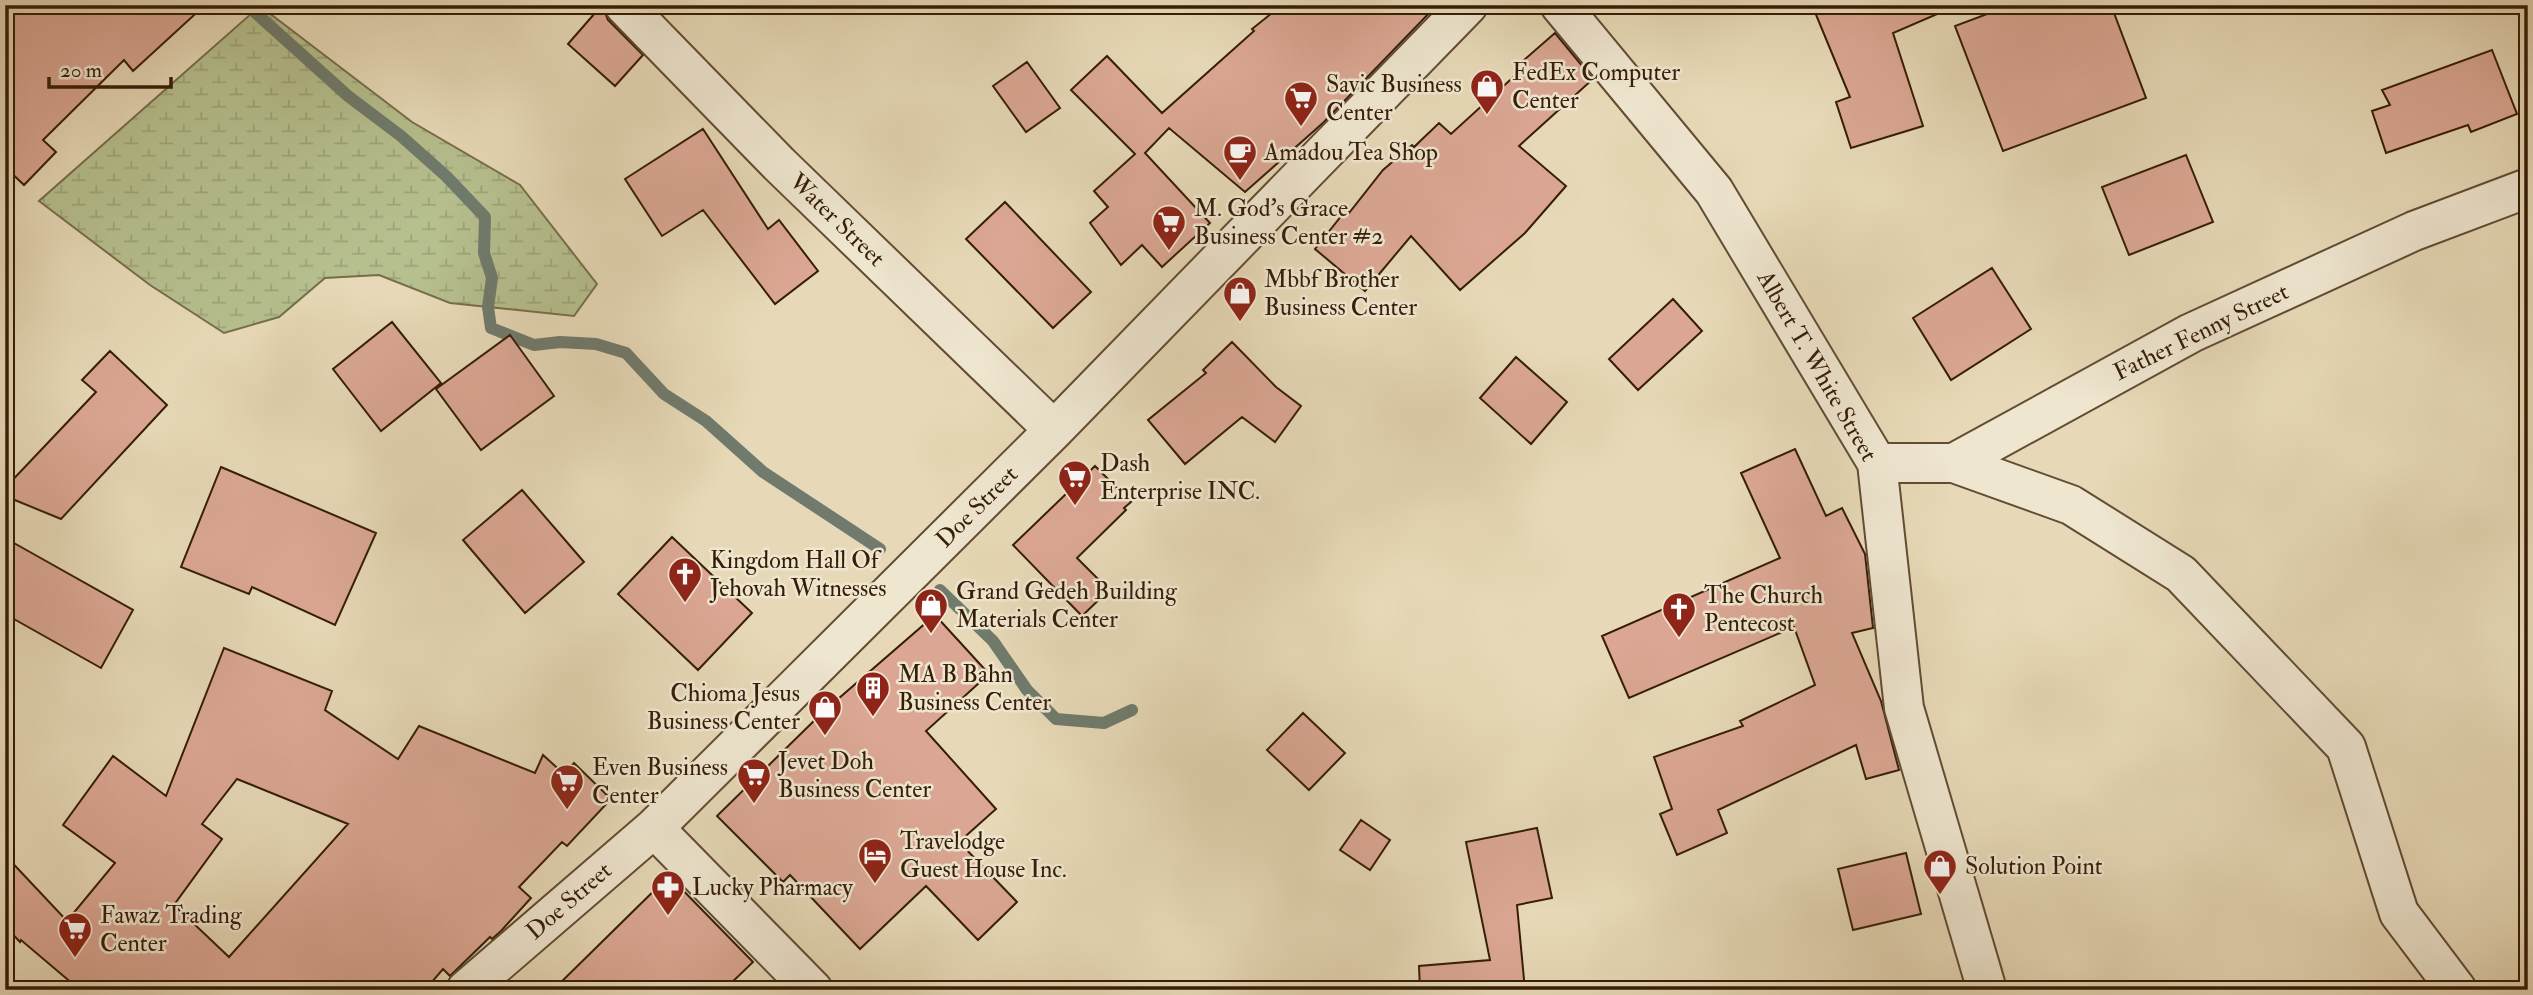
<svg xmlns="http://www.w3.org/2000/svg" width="2533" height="995" viewBox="0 0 2533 995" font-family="'IM FELL Double Pica',serif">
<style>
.wetland{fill:url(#wetland-marsh);stroke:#766e4a;stroke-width:2}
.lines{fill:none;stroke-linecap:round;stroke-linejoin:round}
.stream{stroke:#707b6d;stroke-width:12}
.building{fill:#dba794;stroke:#351d07;stroke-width:2;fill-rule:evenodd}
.minor-casing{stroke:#624c33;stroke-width:42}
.minor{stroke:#efe6d0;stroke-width:38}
.labels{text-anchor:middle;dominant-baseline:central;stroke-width:5;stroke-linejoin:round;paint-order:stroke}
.poi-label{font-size:24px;fill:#351d07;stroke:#efe6d0;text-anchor:start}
.street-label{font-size:24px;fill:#351d07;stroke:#efe6d0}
</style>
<defs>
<pattern id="wetland-marsh" width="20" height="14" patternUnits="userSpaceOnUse" patternTransform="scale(1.75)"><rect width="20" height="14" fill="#b6bf8e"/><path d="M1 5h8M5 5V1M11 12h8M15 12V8" fill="none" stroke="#9da479"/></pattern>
</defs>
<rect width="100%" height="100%" fill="#e7d9b7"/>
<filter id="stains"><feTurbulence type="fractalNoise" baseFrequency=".00286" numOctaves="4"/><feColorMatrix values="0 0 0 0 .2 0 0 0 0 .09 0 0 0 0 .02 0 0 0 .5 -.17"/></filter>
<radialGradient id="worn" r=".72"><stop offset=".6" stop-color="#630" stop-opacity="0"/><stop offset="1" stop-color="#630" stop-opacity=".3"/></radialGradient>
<path class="wetland" d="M 260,6 L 412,122 L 520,185 L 597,284 L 574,316 L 450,303 L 379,275 L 325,278 L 279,317 L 224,333 L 150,285 L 39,201 Z"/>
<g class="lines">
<path class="stream" d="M 247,5 L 348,96 L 401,136 L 446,176 L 485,217 L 484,253 L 492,278 L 488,307 L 491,328 L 534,345 L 560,342 L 596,344 L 626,353 L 664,394 L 706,421 L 763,472 L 880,549
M 940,590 L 993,641 L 1027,690 L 1056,719 L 1104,723 L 1132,710"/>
</g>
<path class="building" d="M 5,5 L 205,5 L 133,71 L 124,60 L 43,140 L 56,152 L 24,185 L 5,167 Z
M 602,5 L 608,20 L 643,55 L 615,86 L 568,44 Z
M 1282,5 L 1437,5 L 1324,122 L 1245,192 L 1169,128 L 1145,153 L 1210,223 L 1162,267 L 1142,245 L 1121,265 L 1090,223 L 1108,207 L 1094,191 L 1135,154 L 1071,90 L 1107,56 L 1162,113 L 1254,31 L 1252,29 Z
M 1812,5 L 1958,5 L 1893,33 L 1923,126 L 1851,148 L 1836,102 L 1850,97 Z
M 2011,5 L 2111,5 L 2146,98 L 2003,151 L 1955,26 Z
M 1555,33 L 1593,79 L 1519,146 L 1566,186 L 1525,233 L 1460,290 L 1411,236 L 1365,291 L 1315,249 L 1346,210 L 1349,213 L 1383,170 L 1412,145 L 1414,147 L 1439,123 L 1451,134 L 1520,71 L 1516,67 Z
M 2492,50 L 2517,114 L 2471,132 L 2468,125 L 2386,153 L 2372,111 L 2390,105 L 2382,90 Z
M 1027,62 L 1060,108 L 1026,132 L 993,86 Z
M 703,129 L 768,229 L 779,220 L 818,271 L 775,304 L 703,210 L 662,236 L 625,179 Z
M 2186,155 L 2213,222 L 2129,255 L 2102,187 Z
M 1005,202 L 1091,292 L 1053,328 L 966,239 Z
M 1992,268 L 2031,329 L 1951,380 L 1913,318 Z
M 1673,299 L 1702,331 L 1638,390 L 1609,359 Z
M 392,322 L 441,383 L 381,431 L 333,369 Z
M 510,335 L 554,396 L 481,450 L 436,389 Z
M 1232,342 L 1276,387 L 1301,406 L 1275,442 L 1242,417 L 1185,464 L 1148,420 L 1206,373 L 1203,370 Z
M 110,351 L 167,405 L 61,519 L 5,496 L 5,488 L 96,392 L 82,380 Z
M 1516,357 L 1567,402 L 1531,444 L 1480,398 Z
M 1795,449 L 1826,516 L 1842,508 L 1865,554 L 1873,628 L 1852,633 L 1881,701 L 1899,770 L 1866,779 L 1856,745 L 1718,810 L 1727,833 L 1677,855 L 1660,814 L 1672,809 L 1654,757 L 1743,726 L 1740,721 L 1815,685 L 1794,627 L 1629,698 L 1602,636 L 1780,558 L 1741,473 Z
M 1095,466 L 1131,502 L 1124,508 L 1126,510 L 1077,558 L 1109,590 L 1082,616 L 1013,545 Z
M 221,467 L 376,533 L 335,625 L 252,587 L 249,594 L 181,567 Z
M 522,490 L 584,562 L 525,613 L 463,540 Z
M 672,537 L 752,613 L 698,670 L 618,594 Z
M 5,538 L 133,610 L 101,668 L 5,614 Z
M 935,615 L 989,674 L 926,731 L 996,809 L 959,842 L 1017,902 L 978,940 L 926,886 L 860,949 L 790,875 L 783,882 L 717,816 L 823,712 Z
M 224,648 L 332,691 L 325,710 L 398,759 L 419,726 L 535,773 L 543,755 L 564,774 L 574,763 L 611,799 L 567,846 L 562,842 L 519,887 L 531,898 L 501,931 L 492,939 L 490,937 L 450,976 L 443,969 L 425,990 L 80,990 L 21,940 L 20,942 L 5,926 L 5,855 L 67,921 L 115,863 L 63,825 L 113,756 L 166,796 ZM 237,779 L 348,824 L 229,957 L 174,905 L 222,839 L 202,824 Z
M 1303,713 L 1345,753 L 1309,790 L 1267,750 Z
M 1361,820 L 1390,840 L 1370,870 L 1340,850 Z
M 1537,828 L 1552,898 L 1517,905 L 1525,990 L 1420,990 L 1419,966 L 1490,960 L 1466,842 Z
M 1906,853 L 1921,914 L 1853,930 L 1838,869 Z
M 669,876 L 753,962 L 724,990 L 553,990 Z"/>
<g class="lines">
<g class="minor-casing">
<path id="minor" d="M 624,5 L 779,164 L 1054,430
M 1560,5 L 1714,191 L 1877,463 L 1904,708 L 1987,990
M 1877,463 L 1954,463 L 2191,333 L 2414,231 L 2528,188
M 1954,463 L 2071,505 L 2181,574 L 2346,747 L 2399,913 L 2457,990
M 654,828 L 813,990
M 466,990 L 654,828 L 1054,430 L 1468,5"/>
</g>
<use href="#minor" class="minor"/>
</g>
<defs>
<g id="shop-pin" transform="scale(1.75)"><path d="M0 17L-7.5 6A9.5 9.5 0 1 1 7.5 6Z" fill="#8f2418" stroke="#efe6d0"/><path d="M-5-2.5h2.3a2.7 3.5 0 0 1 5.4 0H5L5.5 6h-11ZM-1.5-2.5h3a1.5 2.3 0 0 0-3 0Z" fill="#fff"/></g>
<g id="supermarket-pin" transform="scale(1.75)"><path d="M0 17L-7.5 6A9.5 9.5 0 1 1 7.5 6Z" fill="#8f2418" stroke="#efe6d0"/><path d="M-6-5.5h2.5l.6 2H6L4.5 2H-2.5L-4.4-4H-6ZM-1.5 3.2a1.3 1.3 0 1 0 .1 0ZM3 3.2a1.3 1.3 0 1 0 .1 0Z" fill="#fff"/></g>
<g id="cafe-pin" transform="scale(1.75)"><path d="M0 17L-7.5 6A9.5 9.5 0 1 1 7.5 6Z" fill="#8f2418" stroke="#efe6d0"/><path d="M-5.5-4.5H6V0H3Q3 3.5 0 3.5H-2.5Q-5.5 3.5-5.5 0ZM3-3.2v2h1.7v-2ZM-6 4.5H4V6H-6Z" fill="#fff"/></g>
<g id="church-pin" transform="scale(1.75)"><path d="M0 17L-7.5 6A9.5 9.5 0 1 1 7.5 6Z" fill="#8f2418" stroke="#efe6d0"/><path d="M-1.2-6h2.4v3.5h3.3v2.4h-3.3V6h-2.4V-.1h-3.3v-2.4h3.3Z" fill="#fff"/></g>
<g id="building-pin" transform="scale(1.75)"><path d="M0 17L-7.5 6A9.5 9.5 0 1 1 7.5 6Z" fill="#8f2418" stroke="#efe6d0"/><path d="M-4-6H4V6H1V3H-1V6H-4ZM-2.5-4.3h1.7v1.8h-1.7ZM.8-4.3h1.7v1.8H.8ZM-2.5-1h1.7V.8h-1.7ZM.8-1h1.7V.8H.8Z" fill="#fff"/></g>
<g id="hotel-pin" transform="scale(1.75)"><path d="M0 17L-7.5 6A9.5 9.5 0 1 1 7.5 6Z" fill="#8f2418" stroke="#efe6d0"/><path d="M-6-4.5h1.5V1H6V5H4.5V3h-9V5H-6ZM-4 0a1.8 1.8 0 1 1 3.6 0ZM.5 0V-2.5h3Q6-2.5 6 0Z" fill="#fff"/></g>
<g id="pharmacy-pin" transform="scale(1.75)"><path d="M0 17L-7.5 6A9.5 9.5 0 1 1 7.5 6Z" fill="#8f2418" stroke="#efe6d0"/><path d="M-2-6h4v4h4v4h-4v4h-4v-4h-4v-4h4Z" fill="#fff"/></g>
</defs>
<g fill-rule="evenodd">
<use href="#shop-pin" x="1487" y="86"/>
<use href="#supermarket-pin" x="1301" y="98"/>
<use href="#cafe-pin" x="1240" y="152"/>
<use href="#supermarket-pin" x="1169" y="222"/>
<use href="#shop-pin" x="1240" y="293"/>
<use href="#supermarket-pin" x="1075" y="477"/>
<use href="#church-pin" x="685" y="574"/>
<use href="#shop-pin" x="931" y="605"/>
<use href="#church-pin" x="1679" y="609"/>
<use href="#building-pin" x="873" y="688"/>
<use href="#shop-pin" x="825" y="707"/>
<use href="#supermarket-pin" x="754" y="775"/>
<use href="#supermarket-pin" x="567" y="781"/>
<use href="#hotel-pin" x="875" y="855"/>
<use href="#shop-pin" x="1940" y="866"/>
<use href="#pharmacy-pin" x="668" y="887"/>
<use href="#supermarket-pin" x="75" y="929"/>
</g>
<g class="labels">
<g class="poi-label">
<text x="1512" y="72">FedEx Computer<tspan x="1512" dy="28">Center</tspan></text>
<text x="1326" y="84">Savic Business<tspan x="1326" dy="28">Center</tspan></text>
<text x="1264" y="152">Amadou Tea Shop</text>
<text x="1194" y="208">M. God's Grace<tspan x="1194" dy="28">Business Center #2</tspan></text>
<text x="1264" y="279">Mbbf Brother<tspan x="1264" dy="28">Business Center</tspan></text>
<text x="1100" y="463">Dash<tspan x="1100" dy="28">Enterprise INC.</tspan></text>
<text x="710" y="560">Kingdom Hall Of<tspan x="710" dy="28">Jehovah Witnesses</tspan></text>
<text x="956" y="591">Grand Gedeh Building<tspan x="956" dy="28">Materials Center</tspan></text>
<text x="1704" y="595">The Church<tspan x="1704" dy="28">Pentecost</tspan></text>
<text x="898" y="674">MA B Bahn<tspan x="898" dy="28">Business Center</tspan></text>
<text x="800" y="693" text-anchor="end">Chioma Jesus<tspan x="800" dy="28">Business Center</tspan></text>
<text x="778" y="761">Jevet Doh<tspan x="778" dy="28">Business Center</tspan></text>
<text x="592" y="767">Even Business<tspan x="592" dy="28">Center</tspan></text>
<text x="900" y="841">Travelodge<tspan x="900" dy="28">Guest House Inc.</tspan></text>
<text x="1965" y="866">Solution Point</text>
<text x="692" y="887">Lucky Pharmacy</text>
<text x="100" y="915">Fawaz Trading<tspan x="100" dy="28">Center</tspan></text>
</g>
<g class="street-label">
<text transform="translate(837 220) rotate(44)">Water Street</text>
<text transform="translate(2201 332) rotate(-26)">Father Fenny Street</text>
<text transform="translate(1817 366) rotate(60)">Albert T. White Street</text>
<text transform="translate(977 507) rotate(-45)">Doe Street</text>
<text transform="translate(569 901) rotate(-41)">Doe Street</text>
</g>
</g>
<rect width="2533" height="995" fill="none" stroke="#e7d9b7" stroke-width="28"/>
<rect x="7" y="7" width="2519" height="981" fill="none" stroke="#351d07" stroke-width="3.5"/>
<rect x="14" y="14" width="2505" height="967" fill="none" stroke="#351d07" stroke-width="2"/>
<path d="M49 77v10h122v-10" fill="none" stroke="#351d07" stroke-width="3.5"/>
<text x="60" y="77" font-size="21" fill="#351d07" stroke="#efe6d0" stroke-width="5" paint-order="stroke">20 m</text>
<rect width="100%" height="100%" filter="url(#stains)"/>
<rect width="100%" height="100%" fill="url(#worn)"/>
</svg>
